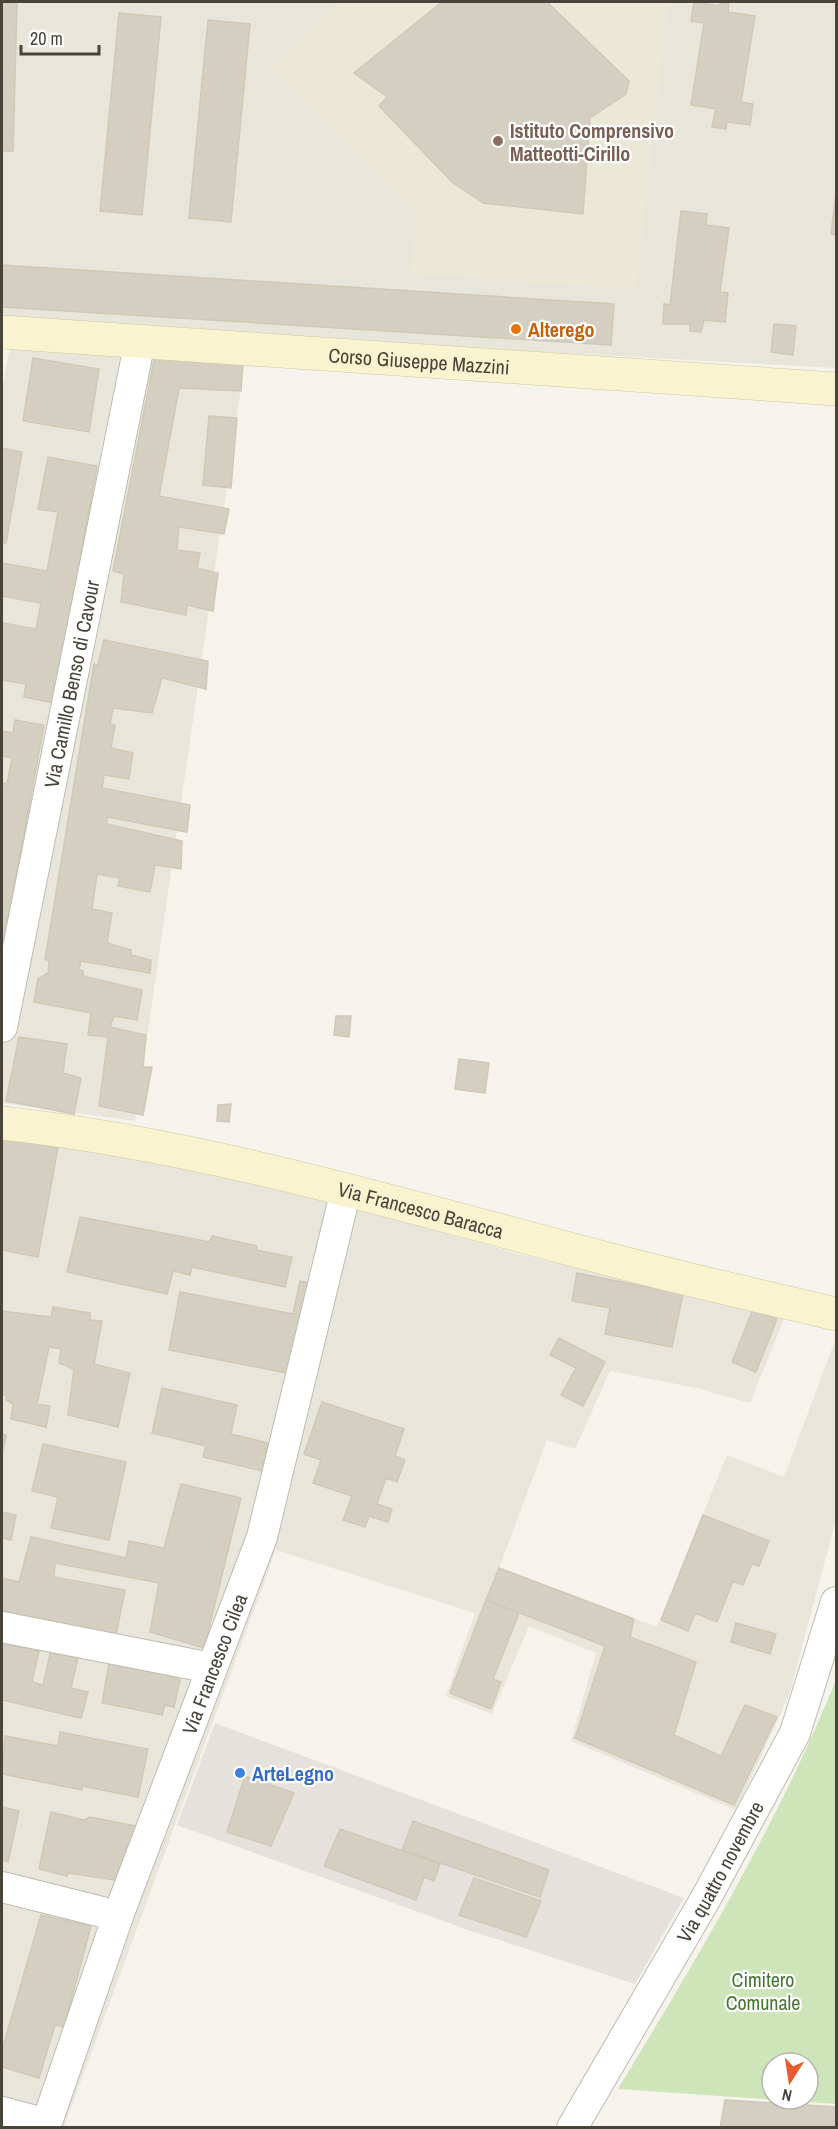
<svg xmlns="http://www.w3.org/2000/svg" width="838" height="2129" viewBox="0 0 838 2129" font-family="'Archivo Narrow',sans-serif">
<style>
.residential{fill:#e8e5db}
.industrial{fill:#e5e2dd}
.education{fill:#ece8d7}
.green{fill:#cde5b9;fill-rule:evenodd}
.building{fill:#d5cfc2;stroke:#d0c8b6;stroke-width:1.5}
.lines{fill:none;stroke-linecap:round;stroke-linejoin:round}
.street-casing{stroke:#bfbbaf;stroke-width:32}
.secondary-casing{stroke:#d0c8a0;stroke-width:34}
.street{stroke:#fff;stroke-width:30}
.secondary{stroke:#faf3d0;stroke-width:33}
.education-dot{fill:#8d6e63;stroke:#fff;stroke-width:2}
.food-dot{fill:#e8710a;stroke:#fff;stroke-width:2}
.shop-dot{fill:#3f7fe0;stroke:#fff;stroke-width:2}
.labels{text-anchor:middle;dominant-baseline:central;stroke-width:4.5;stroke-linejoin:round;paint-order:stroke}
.education-label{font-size:20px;font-weight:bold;fill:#785e54;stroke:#fff;text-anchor:start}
.food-label{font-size:20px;font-weight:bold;fill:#c56008;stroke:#fff;text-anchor:start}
.street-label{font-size:20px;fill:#49443a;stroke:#fff}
.shop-label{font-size:20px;font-weight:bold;fill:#366cbe;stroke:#fff;text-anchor:start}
.park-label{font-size:20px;fill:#467631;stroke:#fff}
</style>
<rect width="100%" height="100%" fill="#f5f3ec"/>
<path class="residential" d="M 2,2 L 836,2 L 836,368 L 2,323 Z
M 10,348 L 244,367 L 135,1121 L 2,1103 L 2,388 Z
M 2,1133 L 127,1152 L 307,1194 L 514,1253 L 785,1317 L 750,1403 L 697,1388 L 610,1371 L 575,1449 L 547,1440 L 499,1568 L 657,1627 L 727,1455 L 784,1477 L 836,1338 L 836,1519 L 789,1696 L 736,1810 L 571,1741 L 596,1653 L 529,1626 L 492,1714 L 446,1696 L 475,1613 L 276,1550 L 64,2127 L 2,2127 Z"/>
<path class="industrial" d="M 215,1723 L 684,1898 L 635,1984 L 471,1931 L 177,1825 Z"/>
<path class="education" d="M 338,2 L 668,2 L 636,290 L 410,273 L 417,215 L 270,68 Z"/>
<path class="green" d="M 836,1680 L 836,2104 L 618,2089 C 698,1957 778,1823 836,1680 ZM 772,2063 L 808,2063 L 808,2099 L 772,2099 Z"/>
<path class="building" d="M 2,2 L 17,2 L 13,151 L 2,151 Z
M 442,2 L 547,2 L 629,81 L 626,94 L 590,118 L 583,214 L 483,203 L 452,182 L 379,106 L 387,97 L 354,73 Z
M 694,2 L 720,6 L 720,2 L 729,2 L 728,12 L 755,16 L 741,102 L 753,104 L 750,125 L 727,122 L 726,129 L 712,127 L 716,109 L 691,105 L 704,23 L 691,21 Z
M 119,13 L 161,17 L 142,215 L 100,211 Z
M 208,20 L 250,24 L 231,222 L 189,218 Z
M 836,193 L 836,235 L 831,234 Z
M 681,211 L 707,214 L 706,225 L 729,228 L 720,292 L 728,293 L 725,322 L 704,320 L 701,332 L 690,331 L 690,324 L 663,324 L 664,304 L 670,305 Z
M 2,265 L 614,304 L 611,345 L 2,307 Z
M 774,324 L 796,326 L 793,355 L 771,352 Z
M 155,355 L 243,360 L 241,391 L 179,388 L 159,496 L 229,509 L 224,534 L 179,527 L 177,550 L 200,553 L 197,568 L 218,573 L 213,611 L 187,605 L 186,615 L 121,602 L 124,574 L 113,571 Z
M 33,358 L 99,369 L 89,432 L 23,421 Z
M 209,416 L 237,418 L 231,488 L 203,485 Z
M 2,448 L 22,452 L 6,543 L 2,543 Z
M 48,457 L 97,466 L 54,703 L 24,697 L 26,684 L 2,680 L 2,623 L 36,629 L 41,603 L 2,596 L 2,563 L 47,571 L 58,512 L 38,509 Z
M 104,640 L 208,661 L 206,689 L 162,678 L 152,713 L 113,708 L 110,724 L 115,725 L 111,748 L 133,753 L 129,779 L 104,775 L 102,788 L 190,805 L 187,832 L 107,817 L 107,824 L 182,841 L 181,869 L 155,865 L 150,892 L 118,886 L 120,878 L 97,874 L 92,909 L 112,913 L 107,943 L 131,950 L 131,955 L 151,960 L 150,973 L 81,961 L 79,969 L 83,971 L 83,976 L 142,990 L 137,1020 L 114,1016 L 110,1027 L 146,1035 L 143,1067 L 152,1067 L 143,1115 L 99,1106 L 108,1037 L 88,1035 L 91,1013 L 34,1002 L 38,979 L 48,973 L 49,961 L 45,959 L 94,664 L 98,665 Z
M 15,720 L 44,725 L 2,953 L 2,783 L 7,784 L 12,758 L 2,756 L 2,731 L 13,733 Z
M 336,1016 L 351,1016 L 349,1037 L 334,1035 Z
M 19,1037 L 67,1044 L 63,1073 L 81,1078 L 74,1114 L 6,1101 Z
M 459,1059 L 489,1063 L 485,1093 L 455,1089 Z
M 231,1104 L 229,1122 L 217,1121 L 218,1105 Z
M 2,1137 L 58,1147 L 38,1257 L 2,1250 Z
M 80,1217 L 210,1242 L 212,1236 L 257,1246 L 256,1250 L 292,1257 L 285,1287 L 192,1267 L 190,1275 L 173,1271 L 167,1294 L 67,1272 Z
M 577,1273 L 683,1294 L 672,1347 L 605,1334 L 610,1308 L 572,1301 Z
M 300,1281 L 310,1283 L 292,1374 L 169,1350 L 180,1292 L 293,1314 Z
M 53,1307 L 90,1313 L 90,1320 L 102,1321 L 94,1364 L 130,1373 L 118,1427 L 68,1415 L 74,1369 L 59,1363 L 61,1349 L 49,1347 L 37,1404 L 50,1406 L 46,1427 L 11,1419 L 13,1404 L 6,1400 L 6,1396 L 2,1393 L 2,1311 L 51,1317 Z
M 753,1309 L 777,1319 L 756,1372 L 732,1362 Z
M 559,1338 L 605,1362 L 583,1406 L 561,1395 L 576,1368 L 550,1355 Z
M 162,1388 L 237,1405 L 231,1434 L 268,1443 L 262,1471 L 203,1457 L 206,1446 L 152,1433 Z
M 322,1402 L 404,1429 L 395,1456 L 405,1460 L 397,1482 L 386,1478 L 377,1504 L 392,1509 L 388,1522 L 369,1516 L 365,1527 L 343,1520 L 352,1496 L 313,1483 L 321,1460 L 304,1454 Z
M 2,1434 L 6,1435 L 2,1456 Z
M 43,1444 L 126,1462 L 109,1540 L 51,1528 L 58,1497 L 32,1491 Z
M 181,1484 L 241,1498 L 204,1648 L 150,1632 L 159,1583 L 55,1563 L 54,1577 L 125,1590 L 115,1640 L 9,1617 L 10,1613 L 2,1611 L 2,1578 L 19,1582 L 31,1537 L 126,1558 L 129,1541 L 164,1548 Z
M 2,1512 L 16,1515 L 11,1540 L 2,1538 Z
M 703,1515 L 769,1541 L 759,1566 L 752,1564 L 743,1585 L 733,1581 L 717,1622 L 695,1613 L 688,1631 L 661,1620 Z
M 499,1568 L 634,1619 L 630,1637 L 696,1662 L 674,1735 L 721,1756 L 745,1705 L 777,1717 L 734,1805 L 575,1738 L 605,1646 L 486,1600 Z
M 486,1600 L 519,1613 L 493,1679 L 501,1682 L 491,1709 L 450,1693 Z
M 736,1623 L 776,1634 L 770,1654 L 731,1642 Z
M 2,1643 L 39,1651 L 32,1682 L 43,1685 L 51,1650 L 78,1657 L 71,1688 L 88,1692 L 81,1718 L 2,1700 Z
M 109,1664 L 155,1671 L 180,1680 L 174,1707 L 165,1705 L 162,1715 L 102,1703 Z
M 60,1732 L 148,1749 L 138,1797 L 82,1786 L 82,1790 L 2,1774 L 5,1736 L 58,1746 Z
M 245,1776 L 294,1793 L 271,1846 L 227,1832 Z
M 2,1807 L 19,1811 L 8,1862 L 2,1860 Z
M 51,1812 L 84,1820 L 90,1817 L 141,1827 L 121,1881 L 68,1873 L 67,1876 L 39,1869 Z
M 413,1821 L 549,1870 L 540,1897 L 402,1850 Z
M 340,1829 L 440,1864 L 434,1881 L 424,1877 L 416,1900 L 324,1866 Z
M 474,1878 L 541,1901 L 526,1937 L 459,1915 Z
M 41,1915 L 91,1926 L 64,2027 L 55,2025 L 39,2078 L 2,2067 L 2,2050 Z
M 725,2100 L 836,2107 L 836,2128 L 720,2128 Z"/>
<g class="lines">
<g class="street-casing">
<g id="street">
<path id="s1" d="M 2,1027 L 140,341"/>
<path d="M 2,1627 L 211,1668"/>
<path d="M 2,1887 L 118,1916"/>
<path d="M 2,2112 L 47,2124"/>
<path id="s2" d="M 45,2128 L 118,1916 L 262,1537 L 346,1190"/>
<path id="s3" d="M 572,2128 L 706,1898 L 795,1733 L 836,1602"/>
</g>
</g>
<g class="secondary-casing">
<g id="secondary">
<path id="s4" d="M 2,332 L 836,389"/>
<path id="s5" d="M 2,1123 C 221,1147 433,1215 647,1269 C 710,1285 773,1299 836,1314"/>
</g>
</g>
<use href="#street" class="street"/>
<use href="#secondary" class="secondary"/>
</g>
<circle class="education-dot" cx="498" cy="141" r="6"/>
<circle class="food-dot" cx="516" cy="329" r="6"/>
<circle class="shop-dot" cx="240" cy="1773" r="6"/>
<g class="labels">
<g class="education-label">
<text x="510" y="130">Istituto Comprensivo<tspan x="510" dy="23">Matteotti-Cirillo</tspan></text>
</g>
<g class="food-label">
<text x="528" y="329">Alterego</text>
</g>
<g class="street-label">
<text stroke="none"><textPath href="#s4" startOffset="418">Corso Giuseppe Mazzini</textPath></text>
<text stroke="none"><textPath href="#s1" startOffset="350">Via Camillo Benso di Cavour</textPath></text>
<text stroke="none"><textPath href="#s5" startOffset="428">Via Francesco Baracca</textPath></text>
<text stroke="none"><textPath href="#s2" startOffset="494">Via Francesco Cilea</textPath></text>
<text stroke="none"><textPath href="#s3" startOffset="296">Via quattro novembre</textPath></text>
</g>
<g class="shop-label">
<text x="252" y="1773">ArteLegno</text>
</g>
<g class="park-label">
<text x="763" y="1979">Cimitero<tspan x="763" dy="23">Comunale</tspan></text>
</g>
</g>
<rect width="838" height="2129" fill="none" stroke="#49443a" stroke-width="6"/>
<g transform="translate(790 2081) rotate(192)"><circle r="28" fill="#ffffff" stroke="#b6b4b0" stroke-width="1.5"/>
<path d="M0-4.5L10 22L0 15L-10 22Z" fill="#e75b30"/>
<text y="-9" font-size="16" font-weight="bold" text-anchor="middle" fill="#49443a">N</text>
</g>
<path d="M21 45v9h78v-9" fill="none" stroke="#49443a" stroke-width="3"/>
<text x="30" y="45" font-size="18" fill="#49443a" stroke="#ffffff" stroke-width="4.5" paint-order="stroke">20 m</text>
</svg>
